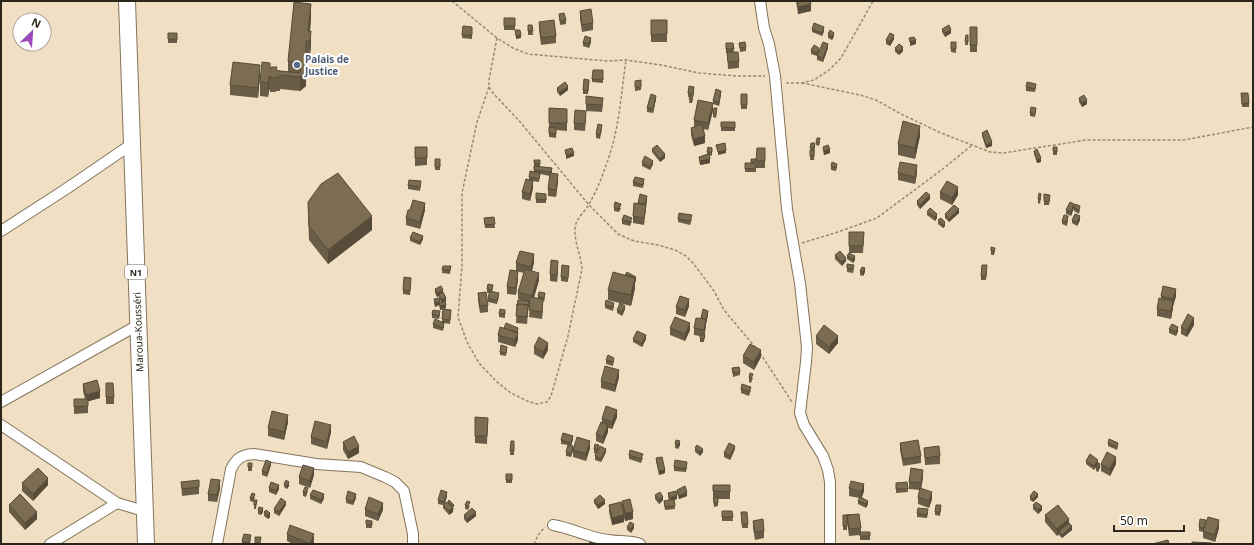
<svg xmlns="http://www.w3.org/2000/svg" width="1254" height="545" viewBox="0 0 1254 545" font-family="'Noto Sans',sans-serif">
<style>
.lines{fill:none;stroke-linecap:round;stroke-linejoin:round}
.minor-casing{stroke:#83745a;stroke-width:12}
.trunk-casing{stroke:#83745a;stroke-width:18}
.path{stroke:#958974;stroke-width:1.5;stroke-dasharray:3 2;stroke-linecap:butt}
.minor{stroke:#fff;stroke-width:10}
.trunk{stroke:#fff;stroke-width:16}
.wall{fill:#6a5d47}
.shaded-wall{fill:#564c39}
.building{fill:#7b6c52;stroke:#564c39}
.service-dot{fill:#5c6f8a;stroke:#fff;stroke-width:1.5}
.labels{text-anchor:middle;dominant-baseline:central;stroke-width:4;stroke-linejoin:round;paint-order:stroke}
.shield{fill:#fff;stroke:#6b665f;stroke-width:1}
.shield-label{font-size:9px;font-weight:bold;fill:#2b251a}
.service-label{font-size:10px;font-weight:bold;fill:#4e5e75;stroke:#fff;text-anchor:start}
.street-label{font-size:10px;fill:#2b251a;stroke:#fff}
</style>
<rect width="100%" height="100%" fill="#f0dfc2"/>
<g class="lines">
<g class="minor-casing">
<path id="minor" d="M 760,1 L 764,28 L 769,44 L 775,76 L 787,209 L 800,283 L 807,347 L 806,362 L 800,413 L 804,425 L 823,456 L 828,470 L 830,482 L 830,544
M 1,231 L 66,189 L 132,144
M 1,402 L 138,325
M 1,425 L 117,503
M 553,525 C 572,528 589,538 608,540 C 619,542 629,540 640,544
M 50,544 L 117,503 L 144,511
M 217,544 L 231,469 C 237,458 241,455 254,454 L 316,464 L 361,467 L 385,477 L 395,482 L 404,491 L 413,534 L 413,544"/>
</g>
<g class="trunk-casing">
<path id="trunk" d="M 127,1 L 146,544"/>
</g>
<path class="path" d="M 452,1 L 497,38 L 513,48 L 528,54 L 607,61 L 626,60 L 661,65 L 699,73 L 736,76 L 765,76
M 497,38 L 489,80 L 489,87 L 493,93 L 521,123 L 589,205 L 618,234 L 634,241 L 658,245 L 675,250 L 686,256 L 693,263 L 714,291 L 724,310 L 755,347
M 786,83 L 802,83 L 814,80 L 829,70 L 841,58 L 873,1
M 802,83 L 860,95 L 876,100 L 901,114 L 941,133 L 990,152 L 1003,153 L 1086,140 L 1184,140 L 1253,127
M 489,87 L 477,122 L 462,193 L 462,265 L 458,317 L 467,342 L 479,363 L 497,382 L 511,393 L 527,401 L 537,404 L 547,402 L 551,396 L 568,336 L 582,269 C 581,255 574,242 575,228 C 576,218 585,212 589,204 C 596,192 602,178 606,165 C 619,132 621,95 626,60
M 802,243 L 838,232 L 877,218 L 944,168 L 971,146
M 760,353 L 792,402
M 534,544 L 538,535 L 545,527"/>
<use href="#minor" class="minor"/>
<use href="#trunk" class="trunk"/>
</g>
<path class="wall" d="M 796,1 L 810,1 L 811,11 L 798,14 Z
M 580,11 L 593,23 L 593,30 L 582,32 L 580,19 Z
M 559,14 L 566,20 L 566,24 L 560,25 Z
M 311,18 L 310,31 L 311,45 L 310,55 L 306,55 L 306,86 L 300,91 L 280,89 L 280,91 L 276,91 L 276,92 L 270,92 L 270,90 L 269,90 L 268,97 L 260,96 L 260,82 L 270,69 L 288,72 L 288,61 Z
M 504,18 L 515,18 L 515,30 L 504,30 Z
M 651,20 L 667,20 L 667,42 L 651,42 Z
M 539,22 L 556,36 L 556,43 L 541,45 L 539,29 Z
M 528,25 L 532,25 L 533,35 L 528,35 Z
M 463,26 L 472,27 L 472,39 L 462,38 Z
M 970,27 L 977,27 L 977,52 L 970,52 Z
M 812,29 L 824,31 L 822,36 L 812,32 Z
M 942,29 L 951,33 L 945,37 L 942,32 Z
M 168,33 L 177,33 L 177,43 L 168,43 Z
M 828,34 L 834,36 L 832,40 L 828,38 Z
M 966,35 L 968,35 L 968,45 L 965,45 Z
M 894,39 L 890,46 L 886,44 L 886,40 Z
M 591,42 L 589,48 L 583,46 L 583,43 Z
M 951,42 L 956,42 L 956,53 L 951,52 Z
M 726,43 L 733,43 L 734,52 L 739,61 L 739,68 L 728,69 L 727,53 L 726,53 Z
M 739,43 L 746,47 L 746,51 L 740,52 Z
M 828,48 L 823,62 L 817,60 L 817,56 L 811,54 L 811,50 L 819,50 Z
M 895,48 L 903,51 L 899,55 L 895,52 Z
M 603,70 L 603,83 L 592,82 L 592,79 Z
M 260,76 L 258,98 L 230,95 L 230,85 Z
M 641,80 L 641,90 L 635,91 L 635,81 Z
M 589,83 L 588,94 L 583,94 L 583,90 Z
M 1026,87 L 1036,87 L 1035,92 L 1026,91 Z
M 557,88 L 568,90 L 560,96 L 557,92 Z
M 694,91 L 692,103 L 689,103 L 690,97 L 688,97 L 688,93 Z
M 1241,93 L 1249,103 L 1249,107 L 1242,107 Z
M 721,94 L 719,106 L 713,104 L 713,101 Z
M 741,94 L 747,94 L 747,109 L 741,109 Z
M 586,96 L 603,105 L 602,112 L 586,111 Z
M 1079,98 L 1087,104 L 1082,107 L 1079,102 Z
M 656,99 L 653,113 L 647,112 L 647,108 Z
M 549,108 L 567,109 L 567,131 L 556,130 L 556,138 L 549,137 Z
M 713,110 L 708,130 L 703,129 L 705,143 L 694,146 L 691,135 L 691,128 L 694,127 L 694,120 Z
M 1036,111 L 1035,117 L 1030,116 L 1030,113 Z
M 717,112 L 716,118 L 713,117 L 713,114 Z
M 586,118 L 585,131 L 574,130 L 574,123 Z
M 735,122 L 735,131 L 721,131 L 721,127 Z
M 602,129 L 600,139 L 596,138 L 596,134 Z
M 982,133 L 992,146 L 986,148 L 982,136 Z
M 920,136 L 915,159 L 898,155 L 898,144 Z
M 816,142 L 820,142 L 819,146 L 816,145 Z
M 811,143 L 815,143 L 814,160 L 810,160 Z
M 415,147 L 427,147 L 427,165 L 415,166 Z
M 708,147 L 712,148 L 712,156 L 709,155 L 710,163 L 700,165 L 699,160 L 699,157 L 707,154 Z
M 823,147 L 830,153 L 824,155 L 823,151 Z
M 1053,147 L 1057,147 L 1057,155 L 1053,155 Z
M 757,148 L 765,148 L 765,168 L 756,168 Z
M 652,149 L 665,158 L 660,162 L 652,152 Z
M 1034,151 L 1041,162 L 1037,163 L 1034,154 Z
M 435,159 L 440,159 L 440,170 L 435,170 Z
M 751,159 L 756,159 L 756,172 L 745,172 L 745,163 L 751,163 Z
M 534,160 L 540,160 L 540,167 L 552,168 L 552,173 L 558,181 L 556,197 L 548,196 L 548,189 L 550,176 L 540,174 L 539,182 L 533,181 L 533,188 L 530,201 L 522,199 L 522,192 L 529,180 L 529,177 L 534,172 Z
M 642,162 L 653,164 L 650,170 L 642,166 Z
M 831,166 L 837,167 L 836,171 L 831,170 Z
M 898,173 L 917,173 L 915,184 L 898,180 Z
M 633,182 L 644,183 L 643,188 L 633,186 Z
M 408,185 L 421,185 L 420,191 L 408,189 Z
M 940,192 L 958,195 L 952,205 L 940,199 Z
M 536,193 L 546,194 L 546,203 L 536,203 Z
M 1041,197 L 1040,204 L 1038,203 L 1038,199 Z
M 1050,198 L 1049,205 L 1044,205 L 1044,201 Z
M 930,199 L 920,209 L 917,205 L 917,201 Z
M 647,200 L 646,206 L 644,225 L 633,223 L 633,216 L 638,203 Z
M 308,202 L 372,230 L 328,264 L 309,240 L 308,216 Z
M 614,207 L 621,208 L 619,212 L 614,211 Z
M 1074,207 L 1080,210 L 1079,214 L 1074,211 L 1074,208 L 1071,216 L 1066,214 L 1066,210 Z
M 410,210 L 425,210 L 420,229 L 406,225 L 406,218 Z
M 927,212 L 937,218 L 935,221 L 927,215 Z
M 959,213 L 949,222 L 945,218 L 945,214 Z
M 494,217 L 495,228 L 485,228 L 484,218 Z
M 678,219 L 692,219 L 690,225 L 678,222 Z
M 622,220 L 632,221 L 630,226 L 622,224 Z
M 938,220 L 945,226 L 943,228 L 938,224 Z
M 1068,220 L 1067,226 L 1062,224 L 1062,221 Z
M 1072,220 L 1080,220 L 1077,226 L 1072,223 Z
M 849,232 L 864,232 L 863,253 L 850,253 L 855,260 L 853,263 L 847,259 L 847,256 L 849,253 Z
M 410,238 L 423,239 L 420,245 L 410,241 Z
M 991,251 L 995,251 L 994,255 L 991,255 Z
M 835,255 L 846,261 L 842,266 L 835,259 Z
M 534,262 L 532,271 L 539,280 L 534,298 L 538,298 L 538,296 L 545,297 L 544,302 L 543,301 L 542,319 L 529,317 L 530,303 L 529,302 L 527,324 L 516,323 L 517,306 L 523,301 L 518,299 L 518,292 L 524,273 L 516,271 L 516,263 Z
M 443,266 L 451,266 L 450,274 L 442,273 Z
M 569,266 L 568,282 L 561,281 L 561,277 Z
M 558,268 L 557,282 L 550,281 L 550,274 Z
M 847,268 L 854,269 L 853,273 L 847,272 Z
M 987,269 L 986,280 L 981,280 L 981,276 Z
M 860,271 L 865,272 L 863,276 L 860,275 Z
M 518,278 L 516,295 L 507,294 L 507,287 Z
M 636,280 L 635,283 L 635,288 L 631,306 L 608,300 L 608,290 Z
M 411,282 L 410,295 L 403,294 L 403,290 Z
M 493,288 L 492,291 L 499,297 L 497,304 L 488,302 L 488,298 L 489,293 L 487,293 L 487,289 Z
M 435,289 L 443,293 L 446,302 L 445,302 L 446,308 L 440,310 L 439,305 L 435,307 L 434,303 L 434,299 L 440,303 L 441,302 L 439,298 L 439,296 L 437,297 L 435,293 Z
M 478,293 L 488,305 L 488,312 L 480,313 L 478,301 Z
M 1161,296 L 1176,296 L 1173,306 L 1171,319 L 1157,316 L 1157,309 L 1161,299 Z
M 605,305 L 614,306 L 613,311 L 605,308 Z
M 689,306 L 685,317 L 676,314 L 676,307 Z
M 443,309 L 451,314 L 450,324 L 444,323 L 444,326 L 443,331 L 433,328 L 433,324 L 442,322 Z
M 625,309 L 622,316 L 617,313 L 617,310 Z
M 505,313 L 505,318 L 499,317 L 499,314 Z
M 432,314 L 440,315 L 439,319 L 432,318 Z
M 708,314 L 706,324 L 704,342 L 700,342 L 700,336 L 694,335 L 694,328 L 701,318 Z
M 1194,325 L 1187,337 L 1181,334 L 1181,327 Z
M 670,328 L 690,330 L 685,341 L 670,335 Z
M 1169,329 L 1178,331 L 1176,336 L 1169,333 Z
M 518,331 L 518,340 L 515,347 L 498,342 L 498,335 Z
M 816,336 L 838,343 L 829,354 L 816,344 Z
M 633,339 L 646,339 L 642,347 L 633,342 Z
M 534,347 L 548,350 L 543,359 L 534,354 Z
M 507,350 L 506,356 L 500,355 L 500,352 Z
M 743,356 L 761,357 L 754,370 L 743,363 Z
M 606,360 L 614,361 L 613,366 L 606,364 Z
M 732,368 L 740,372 L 740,375 L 733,377 Z
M 619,377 L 615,392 L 601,388 L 601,381 Z
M 749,378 L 753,378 L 751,383 L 749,382 Z
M 106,383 L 114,397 L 114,404 L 106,404 Z
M 83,384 L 100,398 L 88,401 L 88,413 L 74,414 L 74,399 L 85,399 L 83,391 Z
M 741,389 L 751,390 L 749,396 L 741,393 Z
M 475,417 L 488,418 L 487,444 L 475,443 Z
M 617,417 L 612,429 L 608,428 L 608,432 L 603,444 L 596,441 L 596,434 L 602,422 L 602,419 Z
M 288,422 L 284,440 L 268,436 L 268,428 Z
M 331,432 L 327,449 L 311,444 L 311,437 Z
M 573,439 L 571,446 L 573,450 L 571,457 L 566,456 L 566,452 L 568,445 L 561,444 L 561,440 Z
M 511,441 L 514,441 L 514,455 L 510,455 Z
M 343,442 L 359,453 L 348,459 L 343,450 Z
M 900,443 L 921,456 L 921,463 L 903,466 L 900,450 Z
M 1108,443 L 1118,447 L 1117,450 L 1108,446 Z
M 675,444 L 680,445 L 678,449 L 675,448 Z
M 590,448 L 586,461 L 573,457 L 573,450 Z
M 599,448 L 598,451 L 606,452 L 601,462 L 595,460 L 595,456 L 596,454 L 594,453 L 594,449 Z
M 695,448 L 703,452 L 700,456 L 695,452 Z
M 924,448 L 940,456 L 940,464 L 925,465 Z
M 735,449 L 730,460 L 724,457 L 724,453 Z
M 629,455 L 643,458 L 641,463 L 629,459 Z
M 656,458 L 665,473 L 659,475 L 656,461 Z
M 1086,461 L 1098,463 L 1100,467 L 1098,472 L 1096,471 L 1096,467 L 1094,470 L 1086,464 Z
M 248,463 L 252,463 L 252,471 L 248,471 Z
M 1101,464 L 1116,464 L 1110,476 L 1101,471 Z
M 271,465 L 267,477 L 262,475 L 262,471 Z
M 687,466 L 686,472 L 674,471 L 674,467 Z
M 506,474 L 512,474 L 512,483 L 506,483 Z
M 314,475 L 310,488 L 299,484 L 299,477 Z
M 923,477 L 921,489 L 932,499 L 929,508 L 918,504 L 918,497 L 920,490 L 909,489 L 909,482 Z
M 181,482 L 199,487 L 199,494 L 182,496 Z
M 907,482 L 908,492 L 896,493 L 896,483 Z
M 22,483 L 48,485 L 33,501 L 22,491 Z
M 284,484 L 289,486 L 287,489 L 284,487 Z
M 713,485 L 730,485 L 730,499 L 718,499 L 718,506 L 714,507 L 713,499 Z
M 220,488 L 217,502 L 208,501 L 208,494 Z
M 269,488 L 279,489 L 276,495 L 269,492 Z
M 849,488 L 864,491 L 862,497 L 868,504 L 866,508 L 858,504 L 858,501 L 859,498 L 849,496 Z
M 677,490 L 687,496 L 679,499 L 677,493 Z
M 308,491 L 306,497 L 303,496 L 303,492 Z
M 668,493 L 677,499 L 674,500 L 675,509 L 665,510 L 664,501 L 669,500 L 668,497 Z
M 310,495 L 324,498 L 321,504 L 310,499 Z
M 655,495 L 663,500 L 659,504 L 655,499 Z
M 447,496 L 445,503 L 448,503 L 448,502 L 454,509 L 453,510 L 453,512 L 449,515 L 443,508 L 443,505 L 438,504 L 438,500 Z
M 1030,496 L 1038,497 L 1033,502 L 1030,500 Z
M 255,497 L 254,500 L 257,500 L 256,509 L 254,509 L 254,501 L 253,502 L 250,501 L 250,498 Z
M 356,498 L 353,505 L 346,503 L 346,499 Z
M 594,500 L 605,504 L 598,509 L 594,503 Z
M 622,501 L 633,519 L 625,521 L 624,518 L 624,522 L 612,525 L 609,512 L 609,505 L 622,507 Z
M 9,505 L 37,519 L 25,530 L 9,512 Z
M 286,505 L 279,516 L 274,513 L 274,509 Z
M 465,505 L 470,506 L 468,510 L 465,509 Z
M 1033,505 L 1042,510 L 1038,514 L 1033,509 Z
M 365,509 L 383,510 L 378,521 L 365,516 Z
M 941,509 L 940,516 L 935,515 L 935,512 Z
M 258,510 L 263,512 L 261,515 L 258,514 Z
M 722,511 L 732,511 L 733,521 L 722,521 Z
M 264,512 L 270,517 L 268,519 L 264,516 Z
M 741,512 L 748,524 L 748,528 L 742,528 Z
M 917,513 L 928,513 L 927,518 L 917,517 Z
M 464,515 L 476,516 L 467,523 L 464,519 Z
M 843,515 L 861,528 L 861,532 L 870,532 L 870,540 L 860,540 L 860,535 L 849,536 L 847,522 L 847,530 L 843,530 Z
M 1045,515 L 1069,523 L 1072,530 L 1062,538 L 1059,535 L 1059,534 L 1057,536 L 1045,522 Z
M 753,521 L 764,531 L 764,538 L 755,540 L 753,528 Z
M 366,524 L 372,524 L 372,528 L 366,528 Z
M 627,527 L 634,528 L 631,533 L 627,530 Z
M 1199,527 L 1219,528 L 1215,542 L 1203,538 L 1203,532 L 1199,531 Z
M 287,534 L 314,541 L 313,544 L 293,544 L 287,541 Z
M 251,539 L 250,544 L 242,544 L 242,541 Z"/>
<path class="shaded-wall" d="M 311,4 L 311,18 L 309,41 L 308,31 Z
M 811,4 L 811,11 L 798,14 L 798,7 Z
M 824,27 L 824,31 L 822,36 L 822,33 Z
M 951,30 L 951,33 L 945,37 L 945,33 Z
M 311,31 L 311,45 L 310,55 L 310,41 Z
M 834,33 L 834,36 L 832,40 L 832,37 Z
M 521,35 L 521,38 L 516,39 L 516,36 Z
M 894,35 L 894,39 L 890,46 L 890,42 Z
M 591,38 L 591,42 L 589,48 L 589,44 Z
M 916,40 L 916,44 L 910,46 L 910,42 Z
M 306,41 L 306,86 L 300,91 L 300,77 Z
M 828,44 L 828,48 L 823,62 L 823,58 Z
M 903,47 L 903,51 L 899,55 L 899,52 Z
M 260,65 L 260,76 L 258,98 L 258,88 Z
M 269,76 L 269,90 L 268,97 L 268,83 Z
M 568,86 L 568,90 L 560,96 L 560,92 Z
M 694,87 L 694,91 L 692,103 L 692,100 Z
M 721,91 L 721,94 L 719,106 L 719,102 Z
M 656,96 L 656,99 L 653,113 L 653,109 Z
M 1087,100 L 1087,104 L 1082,107 L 1082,103 Z
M 713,103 L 713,110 L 708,130 L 708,123 Z
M 920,126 L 920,136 L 915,159 L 915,148 Z
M 705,136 L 705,143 L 694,146 L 694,139 Z
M 992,142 L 992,146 L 986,148 L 986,145 Z
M 830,149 L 830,153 L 824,155 L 824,151 Z
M 726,150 L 726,153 L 718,155 L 718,152 Z
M 574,153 L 574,156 L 566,159 L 566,155 Z
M 665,154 L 665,158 L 660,162 L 660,159 Z
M 1041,158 L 1041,162 L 1037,163 L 1037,160 Z
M 710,159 L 710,163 L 700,165 L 700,161 Z
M 653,161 L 653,164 L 650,170 L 650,167 Z
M 917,165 L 917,173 L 915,184 L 915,177 Z
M 558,174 L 558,181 L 556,197 L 556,190 Z
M 533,181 L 533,188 L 530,201 L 530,194 Z
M 958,187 L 958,195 L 952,205 L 952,198 Z
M 930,195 L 930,199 L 920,209 L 920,205 Z
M 647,196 L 647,200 L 646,206 L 644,225 L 645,204 Z
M 425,203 L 425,210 L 420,229 L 420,222 Z
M 1074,204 L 1074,207 L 1071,216 L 1071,212 Z
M 959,209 L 959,213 L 949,222 L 949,219 Z
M 937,214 L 937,218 L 935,221 L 935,217 Z
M 372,216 L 372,230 L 328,264 L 328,250 Z
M 1080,216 L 1080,220 L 1077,226 L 1077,222 Z
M 945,222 L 945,226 L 943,228 L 943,225 Z
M 423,236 L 423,239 L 420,245 L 420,242 Z
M 534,254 L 534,262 L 531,274 L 531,267 Z
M 855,256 L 855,260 L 853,263 L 853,259 Z
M 846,258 L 846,261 L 842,266 L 842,262 Z
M 558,261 L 558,268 L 557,282 L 557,275 Z
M 865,268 L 865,272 L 863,276 L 863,272 Z
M 518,271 L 518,278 L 516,295 L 516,288 Z
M 539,273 L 539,280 L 532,303 L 532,296 Z
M 636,277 L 636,280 L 635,283 L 635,288 L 631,306 L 631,295 L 634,282 Z
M 1176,289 L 1176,296 L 1173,306 L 1173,299 Z
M 443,290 L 443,294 L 439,294 L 439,296 L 437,297 L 437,293 Z
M 446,298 L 446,302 L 441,303 L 441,300 Z
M 543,299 L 543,306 L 542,319 L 542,312 Z
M 689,299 L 689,306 L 685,317 L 685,310 Z
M 440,301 L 440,305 L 439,303 L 439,305 L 435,307 L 435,303 Z
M 1173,301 L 1173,308 L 1171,319 L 1171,311 Z
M 446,305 L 446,308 L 440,310 L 440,306 Z
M 625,306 L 625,309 L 622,316 L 622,312 Z
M 708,311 L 708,314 L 706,324 L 704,337 L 704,330 Z
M 1194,318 L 1194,325 L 1187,337 L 1187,330 Z
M 690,323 L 690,330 L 685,341 L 685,334 Z
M 1178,327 L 1178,331 L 1176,336 L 1176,332 Z
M 518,328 L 518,340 L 515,347 L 515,340 Z
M 646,335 L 646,339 L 642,347 L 642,343 Z
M 838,336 L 838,343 L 829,354 L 829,347 Z
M 548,343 L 548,350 L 543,359 L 543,352 Z
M 761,350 L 761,357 L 754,370 L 754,362 Z
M 619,370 L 619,377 L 615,392 L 615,385 Z
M 100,391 L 100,398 L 86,402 L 86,395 Z
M 617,410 L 617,417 L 612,429 L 612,422 Z
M 288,415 L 288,422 L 284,440 L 284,432 Z
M 331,425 L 331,432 L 327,449 L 327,442 Z
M 608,425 L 608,432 L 603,444 L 603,437 Z
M 573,436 L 573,439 L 571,446 L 571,443 Z
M 590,441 L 590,448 L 586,461 L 586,454 Z
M 680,441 L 680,445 L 678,449 L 678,445 Z
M 359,446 L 359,453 L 348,459 L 348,452 Z
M 573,446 L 573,450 L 571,457 L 571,454 Z
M 735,446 L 735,449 L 730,460 L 730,456 Z
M 606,449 L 606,452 L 601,462 L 601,459 Z
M 703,449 L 703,452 L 700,456 L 700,452 Z
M 1116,457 L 1116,464 L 1110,476 L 1110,469 Z
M 1098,460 L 1098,463 L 1094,470 L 1094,466 Z
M 271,462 L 271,465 L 267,477 L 267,473 Z
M 1100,464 L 1100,467 L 1098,472 L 1098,468 Z
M 314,468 L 314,475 L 310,488 L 310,481 Z
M 665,470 L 665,473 L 659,475 L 659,471 Z
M 923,470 L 923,477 L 921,490 L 921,483 Z
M 48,478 L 48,485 L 33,501 L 33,494 Z
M 220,480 L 220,488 L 217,502 L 217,495 Z
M 289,482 L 289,486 L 287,489 L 287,486 Z
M 864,484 L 864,491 L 861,499 L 861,492 Z
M 279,485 L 279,489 L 276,495 L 276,491 Z
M 447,492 L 447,496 L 444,506 L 444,502 Z
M 687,492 L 687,496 L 679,499 L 679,496 Z
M 932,492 L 932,499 L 929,508 L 929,501 Z
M 324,494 L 324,498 L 321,504 L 321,500 Z
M 356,494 L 356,498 L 353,505 L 353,502 Z
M 1038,494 L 1038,497 L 1033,502 L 1033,499 Z
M 677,495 L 677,499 L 670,501 L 670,498 Z
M 663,497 L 663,500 L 659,504 L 659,500 Z
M 605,500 L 605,504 L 598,509 L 598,505 Z
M 868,501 L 868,504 L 866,508 L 866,504 Z
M 286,502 L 286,505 L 279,516 L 279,512 Z
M 383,503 L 383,510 L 378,521 L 378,514 Z
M 1042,506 L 1042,510 L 1038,514 L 1038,510 Z
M 263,508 L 263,512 L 261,515 L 261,512 Z
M 453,508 L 453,512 L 449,515 L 449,511 Z
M 37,512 L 37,519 L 25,530 L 25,523 Z
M 476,512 L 476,516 L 467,523 L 467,519 Z
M 633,512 L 633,519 L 625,521 L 625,513 Z
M 270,513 L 270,517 L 268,519 L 268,515 Z
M 624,515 L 624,522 L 612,525 L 612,518 Z
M 1069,519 L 1069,526 L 1059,531 L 1059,534 L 1057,536 L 1057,529 Z
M 1219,520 L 1219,528 L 1215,542 L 1215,535 Z
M 634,524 L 634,528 L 631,533 L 631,529 Z
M 1072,526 L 1072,530 L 1062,538 L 1062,535 Z
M 314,534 L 314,541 L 313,544 L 310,544 Z"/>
<path class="building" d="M 797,1 L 810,1 L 811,4 L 798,7 Z
M 294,2 L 311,4 L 308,31 L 311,31 L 310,41 L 306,41 L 306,72 L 300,77 L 280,75 L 280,77 L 276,77 L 276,78 L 270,78 L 271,76 L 269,76 L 268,83 L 260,82 L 262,62 L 270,63 L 270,69 L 271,69 L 271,67 L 277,67 L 276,70 L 280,71 L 300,73 L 301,63 L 288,61 Z
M 591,9 L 593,23 L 582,25 L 580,11 Z
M 564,13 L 566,20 L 560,21 L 559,14 Z
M 504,18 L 515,18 L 515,26 L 504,26 Z
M 554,20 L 556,36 L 541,38 L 539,22 Z
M 651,20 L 667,20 L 667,34 L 651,35 Z
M 814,23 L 824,27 L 822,33 L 812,29 Z
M 528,25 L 532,25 L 533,31 L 528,31 Z
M 949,25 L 951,30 L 945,33 L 942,29 Z
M 463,26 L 472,27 L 472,35 L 462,35 Z
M 970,27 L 977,27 L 977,45 L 970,45 Z
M 515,30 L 520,30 L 521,35 L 516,36 Z
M 830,30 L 834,33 L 832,37 L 828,34 Z
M 168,33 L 177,33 L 177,40 L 168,39 Z
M 890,33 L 894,35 L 890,42 L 886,40 Z
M 966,35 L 968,35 L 968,42 L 965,41 Z
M 585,36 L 591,38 L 589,44 L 583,43 Z
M 914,37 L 916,40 L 910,42 L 909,38 Z
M 745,42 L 746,47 L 740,48 L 739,43 Z
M 823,42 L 828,44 L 823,58 L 817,56 Z
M 951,42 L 956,42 L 956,49 L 951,49 Z
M 726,43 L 733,43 L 734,49 L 726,49 Z
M 899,44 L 903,47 L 899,52 L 895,48 Z
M 814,45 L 819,48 L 817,53 L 811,50 Z
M 727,52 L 738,52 L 739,61 L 728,62 Z
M 233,62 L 260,65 L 258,88 L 230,85 Z
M 593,70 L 603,70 L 603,80 L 592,79 Z
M 584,79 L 589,80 L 588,91 L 583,90 Z
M 641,80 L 641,87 L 635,87 L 635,81 Z
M 565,82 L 568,86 L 560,92 L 557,88 Z
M 1027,82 L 1036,84 L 1035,89 L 1026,87 Z
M 689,86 L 694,87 L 692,100 L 689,99 L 691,94 L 688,93 Z
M 716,89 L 721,91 L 719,102 L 713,101 Z
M 1241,93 L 1248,93 L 1249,103 L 1242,104 Z
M 651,94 L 656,96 L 653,109 L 647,108 Z
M 741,94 L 747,94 L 747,105 L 741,105 Z
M 1084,95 L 1087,100 L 1082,103 L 1079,98 Z
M 586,96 L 603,98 L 602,105 L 586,104 Z
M 698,100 L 713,103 L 708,123 L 694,120 Z
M 1031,107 L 1036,108 L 1035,114 L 1030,113 Z
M 549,108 L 567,109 L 567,123 L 549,123 Z
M 714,108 L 717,108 L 716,114 L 713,114 Z
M 575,110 L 586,111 L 585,124 L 574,123 Z
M 903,121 L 920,126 L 915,148 L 898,144 Z
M 721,122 L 735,122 L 735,128 L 721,127 Z
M 598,124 L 602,125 L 600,135 L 596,134 Z
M 702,124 L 705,136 L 694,139 L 691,128 Z
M 549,127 L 556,128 L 556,134 L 549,133 Z
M 987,130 L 992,142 L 986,145 L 982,133 Z
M 817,138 L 820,138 L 819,143 L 816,142 Z
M 725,143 L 726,150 L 718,152 L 716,145 Z
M 811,143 L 815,143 L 814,149 L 810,148 Z
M 657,145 L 665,154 L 660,159 L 652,149 Z
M 828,145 L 830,149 L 824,151 L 823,147 Z
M 415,147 L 427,147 L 427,158 L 415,158 Z
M 708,147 L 712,148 L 712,152 L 707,152 Z
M 1053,147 L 1057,147 L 1057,152 L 1053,151 Z
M 572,148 L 574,153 L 566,155 L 565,150 Z
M 757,148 L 765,148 L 765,161 L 756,161 Z
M 1037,149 L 1041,158 L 1037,160 L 1034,151 Z
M 810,150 L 814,150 L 814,156 L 810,156 Z
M 709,154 L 710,159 L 700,161 L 699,157 Z
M 645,156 L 653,161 L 650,167 L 642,162 Z
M 435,159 L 440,159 L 440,167 L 435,167 Z
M 751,159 L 756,159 L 756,162 L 751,162 Z
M 534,160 L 540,160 L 540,164 L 534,163 Z
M 832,162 L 837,164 L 836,168 L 831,166 Z
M 900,162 L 917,165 L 915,177 L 898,173 Z
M 745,163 L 756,163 L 756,168 L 745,169 Z
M 534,166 L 552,168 L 551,172 L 534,170 Z
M 530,171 L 540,173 L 539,179 L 529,177 Z
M 338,173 L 372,216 L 328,250 L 309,226 L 308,202 L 321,184 Z
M 550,173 L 558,174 L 556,190 L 548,189 Z
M 635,177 L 644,179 L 643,185 L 633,182 Z
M 526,179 L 533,181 L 530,194 L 522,192 Z
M 409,180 L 421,181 L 420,187 L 408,185 Z
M 947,181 L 958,187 L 952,198 L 940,192 Z
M 926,192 L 930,195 L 920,205 L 917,201 Z
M 536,193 L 546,194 L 546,200 L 536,199 Z
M 1039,193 L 1041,194 L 1040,200 L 1038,199 Z
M 640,194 L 647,196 L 645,204 L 638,203 Z
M 1044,194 L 1050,195 L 1049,202 L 1044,201 Z
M 413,200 L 425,203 L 420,222 L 406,218 L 408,210 L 410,210 Z
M 615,202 L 621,204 L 619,209 L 614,207 Z
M 1070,202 L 1074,204 L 1071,212 L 1066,210 Z
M 634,203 L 646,205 L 644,218 L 633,216 Z
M 1075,204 L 1080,206 L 1079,210 L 1074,208 Z
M 954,205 L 959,209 L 949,219 L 945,214 Z
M 930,208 L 937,214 L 935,217 L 927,212 Z
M 679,213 L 692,215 L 690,221 L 678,219 Z
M 1075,214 L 1080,216 L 1077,222 L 1072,220 Z
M 624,215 L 632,218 L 630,222 L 622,220 Z
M 1064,215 L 1068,216 L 1067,222 L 1062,221 Z
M 494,217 L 495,224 L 485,225 L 484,218 Z
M 941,218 L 945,222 L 943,225 L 938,220 Z
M 413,232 L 423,236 L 420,242 L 410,238 Z
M 849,232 L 864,232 L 863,246 L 849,246 Z
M 991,247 L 995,248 L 994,252 L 991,251 Z
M 520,251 L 534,254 L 531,267 L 516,263 Z
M 840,251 L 846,258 L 842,262 L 835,255 Z
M 849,253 L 855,256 L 853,259 L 847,256 Z
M 551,260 L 558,261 L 557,275 L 550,274 Z
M 847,264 L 854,265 L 853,269 L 847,268 Z
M 562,265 L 569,266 L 568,278 L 561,277 Z
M 982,265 L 987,265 L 986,277 L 981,276 Z
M 443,266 L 451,266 L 450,270 L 442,270 Z
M 862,267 L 865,268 L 863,272 L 860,271 Z
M 525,269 L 539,273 L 532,296 L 518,292 Z
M 510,270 L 518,271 L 516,288 L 507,287 Z
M 613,272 L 635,278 L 631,295 L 608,290 Z
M 627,272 L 636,277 L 635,279 L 635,278 L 625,275 Z
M 404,277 L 411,278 L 410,291 L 403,290 Z
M 488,284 L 493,285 L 492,290 L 487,289 Z
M 441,286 L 443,290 L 437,293 L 435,289 Z
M 1163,286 L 1176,289 L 1173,299 L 1161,296 Z
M 490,291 L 499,293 L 497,301 L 488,298 Z
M 443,292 L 446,298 L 441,300 L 439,294 Z
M 486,292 L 488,305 L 480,306 L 478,293 Z
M 539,292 L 545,293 L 544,298 L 538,296 Z
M 680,296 L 689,299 L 685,310 L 676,307 Z
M 530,297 L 543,299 L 542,312 L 529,310 Z
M 439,298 L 440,301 L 435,303 L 434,299 Z
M 1159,298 L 1173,301 L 1171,311 L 1157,309 Z
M 518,300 L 529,301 L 528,307 L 528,305 L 517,304 L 517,306 Z
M 606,300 L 614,303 L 613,307 L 605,305 Z
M 445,301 L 446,305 L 440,306 L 439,303 Z
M 620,303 L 625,306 L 622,312 L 617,310 Z
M 517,304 L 528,305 L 527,317 L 516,316 Z
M 443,309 L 451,310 L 450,320 L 442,319 Z
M 500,309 L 505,310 L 505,314 L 499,314 Z
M 703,309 L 708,311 L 706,321 L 706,319 L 701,318 Z
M 433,310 L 440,311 L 439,316 L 432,314 Z
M 1188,314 L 1194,318 L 1187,330 L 1181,327 Z
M 675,317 L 690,323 L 685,334 L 670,328 Z
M 696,318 L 706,319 L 704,330 L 694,328 Z
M 435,319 L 444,323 L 443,328 L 433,324 Z
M 506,323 L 518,328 L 517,332 L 504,328 Z
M 1172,324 L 1178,327 L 1176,332 L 1169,329 Z
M 824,325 L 838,336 L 829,347 L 816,336 Z
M 500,327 L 518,333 L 515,340 L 498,335 Z
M 637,331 L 646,335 L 642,343 L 633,339 Z
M 700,335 L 705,335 L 704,339 L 700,338 Z
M 539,337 L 548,343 L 543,352 L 534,347 Z
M 750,344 L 761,350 L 754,362 L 743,356 Z
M 501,345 L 507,347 L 506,353 L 500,352 Z
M 608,355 L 614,358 L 613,362 L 606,360 Z
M 605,366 L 619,370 L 615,385 L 601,381 Z
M 739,367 L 740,372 L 733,373 L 732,368 Z
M 750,373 L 753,374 L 751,379 L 749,378 Z
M 97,380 L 100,391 L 86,395 L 83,384 Z
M 106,383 L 113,383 L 114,397 L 106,397 Z
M 742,384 L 751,387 L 749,392 L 741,389 Z
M 74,399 L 88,399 L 88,406 L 74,407 Z
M 606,406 L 617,410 L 612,422 L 602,419 Z
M 272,411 L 288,415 L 284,432 L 268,428 Z
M 475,417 L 488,418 L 487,436 L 475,436 Z
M 315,421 L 331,425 L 327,442 L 311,437 Z
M 601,422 L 608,425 L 603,437 L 596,434 Z
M 563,433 L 573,436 L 571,443 L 561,440 Z
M 354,436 L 359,446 L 348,452 L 343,442 Z
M 577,437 L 590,441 L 586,454 L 573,450 Z
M 1109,439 L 1118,443 L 1117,447 L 1108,443 Z
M 676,440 L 680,441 L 678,445 L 675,444 Z
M 918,440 L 921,456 L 903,459 L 900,443 Z
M 511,441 L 514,441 L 514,451 L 510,451 Z
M 729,443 L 735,446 L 730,456 L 724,453 Z
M 595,444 L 599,445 L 597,450 L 594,449 Z
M 568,445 L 573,446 L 571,454 L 566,452 Z
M 697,445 L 703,449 L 700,452 L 695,448 Z
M 600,446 L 606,449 L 601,459 L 595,456 Z
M 939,446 L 940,456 L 925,458 L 924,448 Z
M 630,450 L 643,454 L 641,459 L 629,455 Z
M 1107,452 L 1116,457 L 1110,469 L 1101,464 Z
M 1090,454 L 1098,460 L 1094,466 L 1086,461 Z
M 662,457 L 665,470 L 659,471 L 656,458 Z
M 266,460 L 271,462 L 267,473 L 262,471 Z
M 675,460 L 687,462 L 686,469 L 674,467 Z
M 248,463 L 252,463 L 252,467 L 248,467 Z
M 1098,463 L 1100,464 L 1098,468 L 1096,467 Z
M 303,465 L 314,468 L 310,481 L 299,477 Z
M 38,468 L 48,478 L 33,494 L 22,483 Z
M 911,468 L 923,470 L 921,483 L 909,482 Z
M 506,474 L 512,474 L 512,480 L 506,480 Z
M 211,479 L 220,480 L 217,495 L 208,494 Z
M 199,480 L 199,487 L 182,489 L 181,482 Z
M 286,480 L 289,482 L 287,486 L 284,484 Z
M 851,481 L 864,484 L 861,492 L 849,488 Z
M 271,482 L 279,485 L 276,491 L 269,488 Z
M 907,482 L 908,489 L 896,489 L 896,483 Z
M 713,485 L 730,485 L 730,492 L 713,491 Z
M 685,486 L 687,492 L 679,496 L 677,490 Z
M 305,487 L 308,488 L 306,493 L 303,492 Z
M 920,488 L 932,492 L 929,501 L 918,497 Z
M 313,490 L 324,494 L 321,500 L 310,495 Z
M 441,490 L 447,492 L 444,502 L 438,500 Z
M 348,491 L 356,494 L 353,502 L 346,499 Z
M 676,491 L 677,495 L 670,498 L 668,493 Z
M 1034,491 L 1038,494 L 1033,499 L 1030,496 Z
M 660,492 L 663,497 L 659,500 L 655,495 Z
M 252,493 L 255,494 L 253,499 L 250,498 Z
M 20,494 L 37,512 L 25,523 L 9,505 Z
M 600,495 L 605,500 L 598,505 L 594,500 Z
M 369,497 L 383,503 L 378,514 L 365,509 Z
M 718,497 L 718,503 L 714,503 L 714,498 Z
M 860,497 L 868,501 L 866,504 L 858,501 Z
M 281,498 L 286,502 L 279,512 L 274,509 Z
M 630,499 L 633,512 L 625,513 L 622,501 Z
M 674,499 L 675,506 L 665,507 L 664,501 Z
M 254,500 L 257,500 L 256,505 L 254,505 Z
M 449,500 L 454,505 L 453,507 L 448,502 Z
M 467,501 L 470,502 L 468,506 L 465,505 Z
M 447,502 L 453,508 L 449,511 L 443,505 Z
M 621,502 L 624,515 L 612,518 L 609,505 Z
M 1036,502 L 1042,506 L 1038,510 L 1033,505 Z
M 936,505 L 941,505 L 940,512 L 935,512 Z
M 1058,505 L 1069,519 L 1057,529 L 1045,515 Z
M 259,507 L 263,508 L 261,512 L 258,510 Z
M 472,508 L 476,512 L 467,519 L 464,515 Z
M 918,508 L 928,509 L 927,515 L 917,513 Z
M 266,510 L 270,513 L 268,515 L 264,512 Z
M 722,511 L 732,511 L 733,517 L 722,517 Z
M 741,512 L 747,512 L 748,524 L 742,524 Z
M 859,514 L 861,528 L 849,529 L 847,515 Z
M 843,515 L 851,515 L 847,515 L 847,526 L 843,526 Z
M 1208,517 L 1219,520 L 1215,535 L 1203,531 Z
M 763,519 L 764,531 L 755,532 L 753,521 Z
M 1200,519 L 1206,520 L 1204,528 L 1199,527 Z
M 366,520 L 372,521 L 372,525 L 366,524 Z
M 630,522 L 634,524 L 631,529 L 627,527 Z
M 1069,523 L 1072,526 L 1062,535 L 1059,531 Z
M 290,525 L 314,534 L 310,544 L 287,534 Z
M 860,532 L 870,532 L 870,536 L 860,536 Z
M 244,534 L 251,535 L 249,543 L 242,541 Z
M 255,537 L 261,537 L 260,543 L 255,543 Z
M 1168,540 L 1169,544 L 1152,544 Z
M 590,542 L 596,544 L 589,544 Z
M 1192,542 L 1212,543 L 1212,544 L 1192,544 Z"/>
<circle class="service-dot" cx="297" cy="65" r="4"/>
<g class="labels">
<rect class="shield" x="125" y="265" width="22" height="14" rx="3"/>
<g class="shield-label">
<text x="136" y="272">N1</text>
</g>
<g class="service-label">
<text x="305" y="59">Palais de<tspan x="305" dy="12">Justice</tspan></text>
</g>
<g class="street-label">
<text transform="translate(138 332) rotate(-92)">Maroua-Kousséri</text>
</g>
</g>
<rect width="1254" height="545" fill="none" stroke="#2b251a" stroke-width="4"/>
<g transform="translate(32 32) rotate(25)"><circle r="19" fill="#ffffff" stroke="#aaa8a3"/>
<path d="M0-3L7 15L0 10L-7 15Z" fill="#9b4bba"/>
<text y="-6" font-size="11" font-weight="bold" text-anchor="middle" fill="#2b251a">N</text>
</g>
<path d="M1114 525v6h70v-6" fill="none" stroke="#2b251a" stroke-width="2"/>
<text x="1120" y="525" font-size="12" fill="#2b251a" stroke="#ffffff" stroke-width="3" paint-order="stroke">50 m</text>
</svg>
